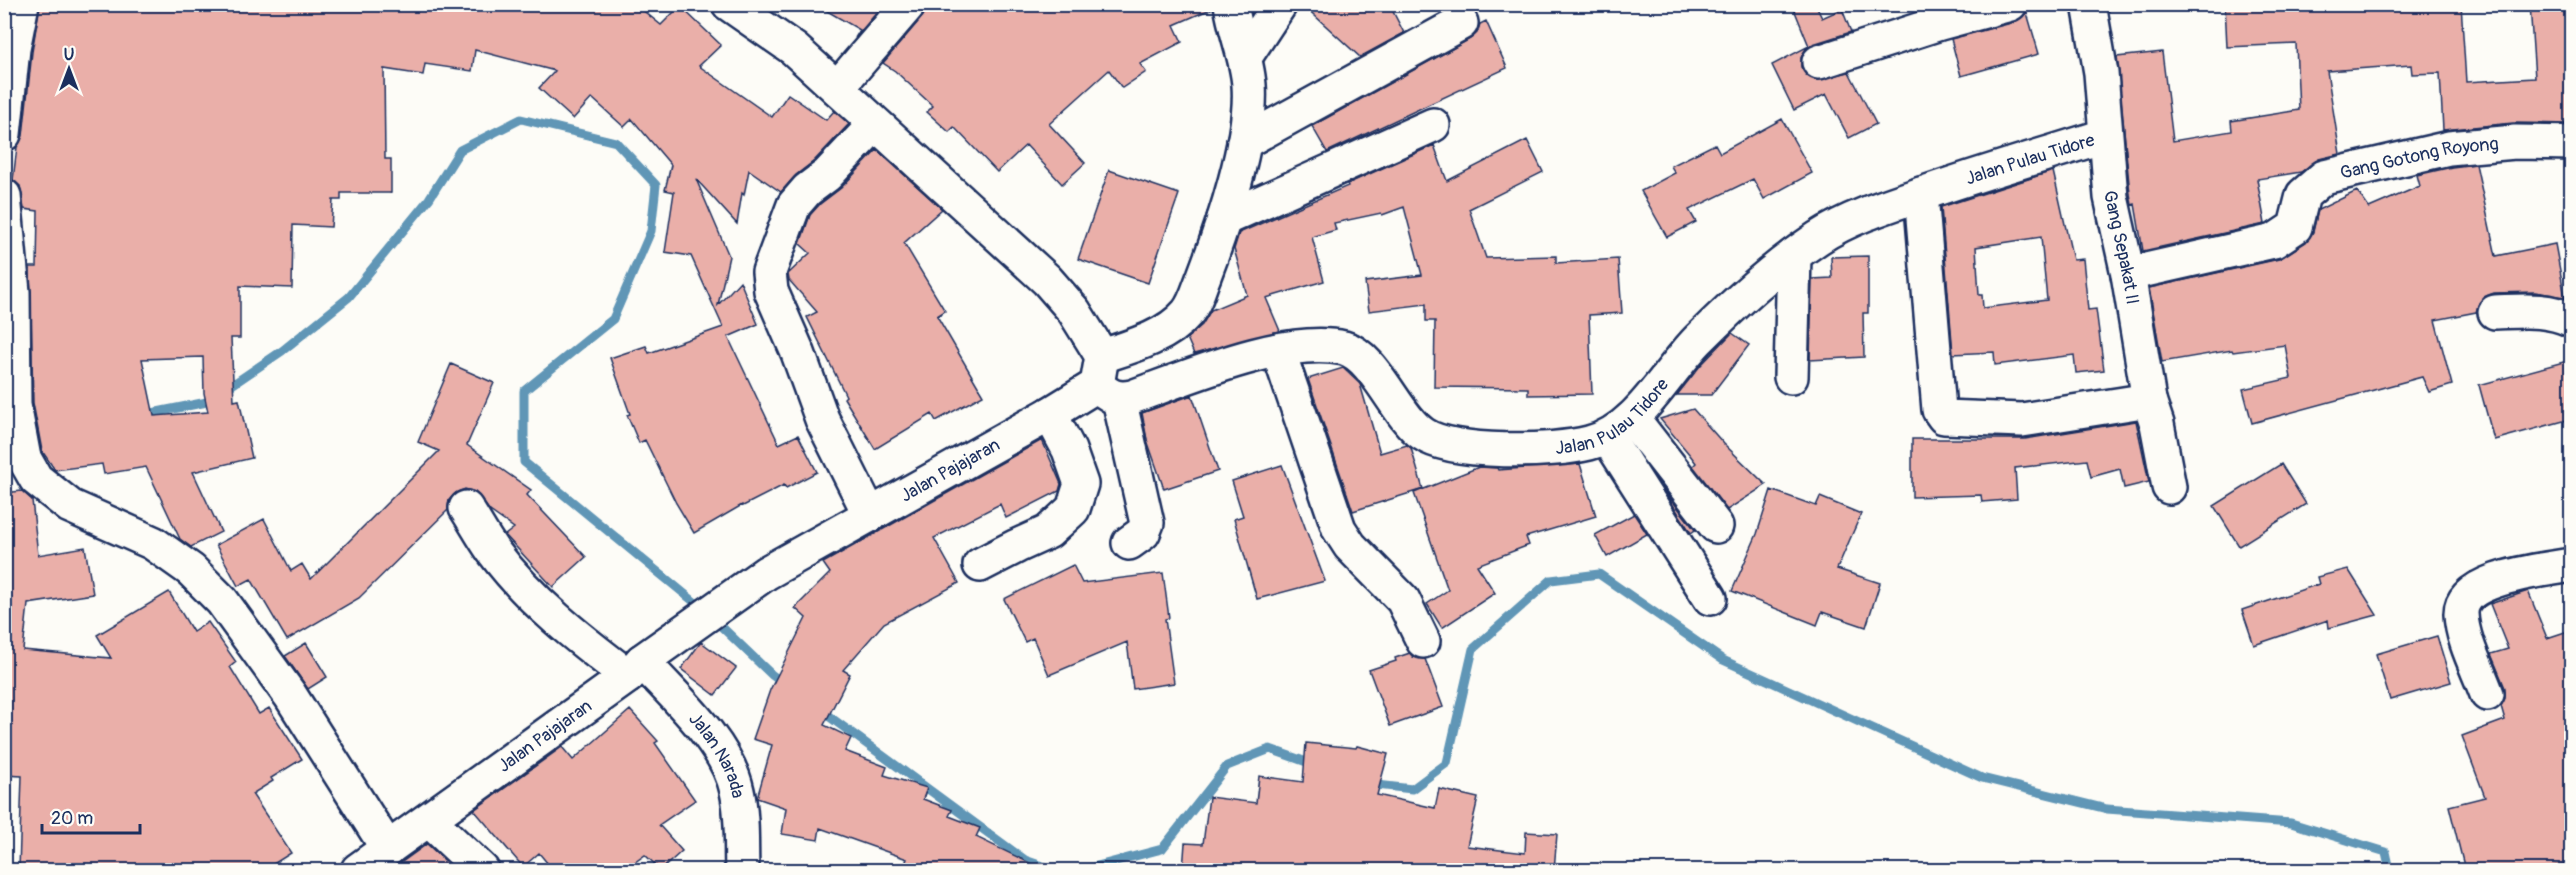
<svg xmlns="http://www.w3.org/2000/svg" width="2576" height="875" viewBox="0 0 2576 875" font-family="Pangolin,sans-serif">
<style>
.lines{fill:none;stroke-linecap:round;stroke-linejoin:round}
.stream{stroke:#6196b6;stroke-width:9}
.building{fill:#eaafa9;stroke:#1b2f5e;stroke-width:1.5;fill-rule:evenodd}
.minor-casing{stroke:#1b2f5e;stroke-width:38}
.major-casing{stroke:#1b2f5e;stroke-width:38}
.minor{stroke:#fdfcf7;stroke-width:33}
.major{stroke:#fdfcf7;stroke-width:33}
.labels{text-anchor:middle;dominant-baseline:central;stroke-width:6;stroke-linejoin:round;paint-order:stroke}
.street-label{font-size:18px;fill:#1b2f5e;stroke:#fdfcf7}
</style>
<rect width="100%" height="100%" fill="#fdfcf7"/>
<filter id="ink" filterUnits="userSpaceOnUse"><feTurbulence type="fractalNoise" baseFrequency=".0167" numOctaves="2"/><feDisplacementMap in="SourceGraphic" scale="12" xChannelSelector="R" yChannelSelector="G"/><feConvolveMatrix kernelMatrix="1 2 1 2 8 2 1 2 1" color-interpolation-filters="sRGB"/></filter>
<g filter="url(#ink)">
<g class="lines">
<path class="stream" d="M 142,415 L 207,402 L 282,351 L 349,297 L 429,199 L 460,150 L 521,119 L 616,142 L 656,185 L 651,231 L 613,319 L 524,391 L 524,462 L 703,609 L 772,675 L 786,685
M 819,709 L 1025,860 L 1054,870
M 1368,784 L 1412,789 L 1447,763 L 1473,649 L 1551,580 L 1599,574 L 1723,660 L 1982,778 L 2107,809 L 2291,823 L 2386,852 L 2390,870
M 1082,870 L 1162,849 L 1227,766 L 1270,749 L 1315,765"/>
</g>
<path class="building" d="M 40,4 L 635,4 L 661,25 L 680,6 L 721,45 L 699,66 L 772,117 L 788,94 L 826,120 L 834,111 L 849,124 L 814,161 L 796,175 L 781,192 L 749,170 L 744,195 L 742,193 L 737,224 L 696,179 L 729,256 L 718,305 L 740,281 L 758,324 L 728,337 L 779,444 L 798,435 L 817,472 L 786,488 L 784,485 L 743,506 L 742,505 L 694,533 L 676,503 L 645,440 L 639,443 L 627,415 L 630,414 L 610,358 L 646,346 L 649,353 L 723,327 L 691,256 L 665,252 L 674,192 L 665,190 L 671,165 L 632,119 L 624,127 L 592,98 L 573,119 L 539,88 L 555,71 L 475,50 L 472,71 L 425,64 L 423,75 L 384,69 L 385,159 L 391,159 L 391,193 L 341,193 L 341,200 L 333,200 L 331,227 L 293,225 L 292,288 L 240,286 L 240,338 L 231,338 L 234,401 L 239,400 L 252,458 L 193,472 L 221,532 L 191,547 L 180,539 L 146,467 L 104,474 L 102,464 L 55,470 L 42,451 L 33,403 L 30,267 L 37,267 L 38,211 L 24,209 L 20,186 L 13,180 L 17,147 L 23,136 L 32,52 ZM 203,357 L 204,393 L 208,412 L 154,416 L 142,359 Z
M 815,4 L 884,4 L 855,38 L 860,30 Z
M 927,4 L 1213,4 L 1213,8 L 1174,25 L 1182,42 L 1140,64 L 1146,72 L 1122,88 L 1109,70 L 1049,124 L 1085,163 L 1062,184 L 1026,145 L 997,172 L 954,127 L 949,132 L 927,112 L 933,106 L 895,71 L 883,63 L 923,16 Z
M 1302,4 L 1389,4 L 1404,33 L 1360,57 Z
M 1792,4 L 1815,4 L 1822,18 L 1842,9 L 1851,32 L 1813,44 L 1806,49 L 1801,58 L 1801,67 L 1807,76 L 1816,80 L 1849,72 L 1876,124 L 1849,138 L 1826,94 L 1794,110 L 1772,65 L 1809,46 Z
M 2225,4 L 2461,4 L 2466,82 L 2535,78 L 2530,4 L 2571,4 L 2571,124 L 2513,123 L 2443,130 L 2440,73 L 2412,74 L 2411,65 L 2327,71 L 2340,154 L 2319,159 L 2301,172 L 2257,179 L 2265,224 L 2143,251 L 2135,204 L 2132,205 L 2130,194 L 2117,57 L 2162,52 L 2173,141 L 2232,131 L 2231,121 L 2299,110 L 2296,44 L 2227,47 Z
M 2027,13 L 2039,54 L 1961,76 L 1951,39 L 2015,22 Z
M 1486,21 L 1507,68 L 1327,152 L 1312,126 L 1470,39 L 1477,33 L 1480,24 Z
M 1782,119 L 1812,173 L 1764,199 L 1753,179 L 1689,210 L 1696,222 L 1667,237 L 1641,191 L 1675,173 L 1671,166 L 1715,144 L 1720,153 Z
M 1527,140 L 1543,172 L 1469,209 L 1486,258 L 1556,256 L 1556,263 L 1618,259 L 1622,313 L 1589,315 L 1592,394 L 1528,395 L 1528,388 L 1434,387 L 1435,321 L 1426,321 L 1426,304 L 1369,311 L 1365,282 L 1422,275 L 1404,207 L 1382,215 L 1381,213 L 1334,223 L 1336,230 L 1312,237 L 1324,281 L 1266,298 L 1280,331 L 1194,354 L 1187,338 L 1202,325 L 1211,310 L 1247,295 L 1234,249 L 1239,233 L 1348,186 L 1347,184 L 1434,145 L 1447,181 Z
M 877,150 L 942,209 L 904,243 L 945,311 L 937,316 L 983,395 L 936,421 L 932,414 L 875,449 L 844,398 L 846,396 L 807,317 L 817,312 L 789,280 L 788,274 L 810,253 L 800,244 L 810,215 L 820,204 L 841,188 Z
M 2476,164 L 2496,256 L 2555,244 L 2565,297 L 2535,292 L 2494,293 L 2484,297 L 2479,303 L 2476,312 L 2435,320 L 2452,385 L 2429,392 L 2422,377 L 2252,423 L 2243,389 L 2291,378 L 2285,345 L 2233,352 L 2232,350 L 2162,362 L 2149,288 L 2279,259 L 2306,242 L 2313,232 L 2318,210 L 2357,191 L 2369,208 L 2420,186 L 2417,175 L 2452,167 Z
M 1109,170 L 1179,194 L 1148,283 L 1078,259 Z
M 2053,171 L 2073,260 L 2083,259 L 2088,310 L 2096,309 L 2104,370 L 2076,373 L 2074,355 L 1995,365 L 1994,352 L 1953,354 L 1941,207 ZM 2041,237 L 2047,300 L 1983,308 L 1982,295 L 1979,295 L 1976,247 Z
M 1868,256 L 1868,313 L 1863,313 L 1864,357 L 1810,360 L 1812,279 L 1832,278 L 1831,257 Z
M 1732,333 L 1749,345 L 1711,395 L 1677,395 L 1700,366 Z
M 2571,360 L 2571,419 L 2494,440 L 2479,385 Z
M 451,364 L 494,383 L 467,445 L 531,490 L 527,495 L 586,557 L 553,587 L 505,535 L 514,528 L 490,511 L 475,492 L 465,489 L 456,493 L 449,500 L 448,510 L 359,598 L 287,640 L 251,579 L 238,586 L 216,545 L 264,519 L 291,571 L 302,564 L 311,579 L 439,451 L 418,442 Z
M 1343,368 L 1360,384 L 1380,453 L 1407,445 L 1411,448 L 1423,489 L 1353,511 L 1308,379 Z
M 1192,395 L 1218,471 L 1164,489 L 1147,440 L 1142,413 Z
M 1693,409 L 1724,444 L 1766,485 L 1727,510 L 1693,466 L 1696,463 L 1690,455 L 1660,419 Z
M 2136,421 L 2149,482 L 2124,488 L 2120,469 L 2091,477 L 2087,460 L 2015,468 L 2017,499 L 1982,502 L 1981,495 L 1912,497 L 1912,439 L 2025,439 Z
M 1042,440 L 1061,484 L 1059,491 L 1006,518 L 1000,504 L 934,538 L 959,583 L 884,623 L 843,670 L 850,674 L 824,725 L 851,738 L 845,751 L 887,767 L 884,775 L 927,788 L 923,799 L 952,810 L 949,816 L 980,828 L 976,837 L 1044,870 L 902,870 L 907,859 L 820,828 L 818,840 L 782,834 L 786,808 L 757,798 L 772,745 L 753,739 L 770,690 L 806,618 L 795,608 L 830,573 L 823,563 Z
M 1580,464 L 1596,516 L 1526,537 L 1529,545 L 1477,565 L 1495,593 L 1442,628 L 1427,604 L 1448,590 L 1414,493 L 1479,467 L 1497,468 L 1498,470 Z
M 2281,464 L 2306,504 L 2239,546 L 2214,506 Z
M 1282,465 L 1325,581 L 1257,599 L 1234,519 L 1243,516 L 1232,481 Z
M 1661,486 L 1695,530 L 1691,533 Z
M 1771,490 L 1816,506 L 1820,497 L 1861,514 L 1837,569 L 1880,583 L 1866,627 L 1822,612 L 1817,625 L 1732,591 L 1757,534 Z
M 22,491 L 32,500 L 38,555 L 85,547 L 93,594 L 28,604 L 23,650 L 111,658 L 97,635 L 169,592 L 193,632 L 208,622 L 236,662 L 230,667 L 259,714 L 269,708 L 302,759 L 271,778 L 273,781 L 252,794 L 291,853 L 264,870 L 19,870 L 22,776 L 4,775 L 4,493 Z
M 1634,514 L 1647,534 L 1607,557 L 1595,535 Z
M 1073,565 L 1082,583 L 1163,573 L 1169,618 L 1165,619 L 1174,683 L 1133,689 L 1127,642 L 1049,675 L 1033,638 L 1025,642 L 1004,599 Z
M 2348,569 L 2377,615 L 2329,628 L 2328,620 L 2254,645 L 2242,610 L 2319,584 L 2317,577 Z
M 2528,591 L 2547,638 L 2571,630 L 2571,862 L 2541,870 L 2465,870 L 2449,806 L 2485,797 L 2462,736 L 2505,720 L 2501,706 L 2505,698 L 2505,688 L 2491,654 L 2508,649 L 2490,604 Z
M 2437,636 L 2451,682 L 2390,700 L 2376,654 Z
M 701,642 L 736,668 L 715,695 L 681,669 Z
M 306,643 L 327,677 L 308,689 L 285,656 Z
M 1410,653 L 1413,657 L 1425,659 L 1443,707 L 1390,726 L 1369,670 L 1396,661 L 1395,658 Z
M 630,710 L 658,741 L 655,743 L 695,800 L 659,825 L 682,851 L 661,870 L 645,855 L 624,870 L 553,870 L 539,853 L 523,867 L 474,810 L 562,747 L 573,760 Z
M 1306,743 L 1356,748 L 1357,746 L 1388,754 L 1377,795 L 1435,808 L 1439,789 L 1478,798 L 1467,846 L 1525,853 L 1526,832 L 1557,834 L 1554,870 L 1183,870 L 1185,843 L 1203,844 L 1209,797 L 1256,803 L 1259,776 L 1303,782 Z
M 427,844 L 455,870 L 389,870 L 399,864 Z"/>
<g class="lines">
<g class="minor-casing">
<g id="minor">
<path id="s1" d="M 2089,4 L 2101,73 L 2111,197 L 2128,274 L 2149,400 L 2157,424 L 2169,487"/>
<path d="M 1245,57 L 1280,4"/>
<path d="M 1819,62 L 1940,23 L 2010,4"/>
<path d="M 837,88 L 909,4"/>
<path d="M 4,134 L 13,49 L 22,4"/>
<path d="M 1244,142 L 1461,23"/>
<path d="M 1921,194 L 1939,410 L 1944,417 L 2022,420 L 2149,400"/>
<path d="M 4,196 L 13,292 L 14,405 L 24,458 L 36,479 L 70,506 L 153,543 L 191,570 L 222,601 L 290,695 L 388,849"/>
<path d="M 1224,219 L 1433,125"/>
<path id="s2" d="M 2128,274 L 2274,241 L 2295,227 L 2303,195 L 2324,177 L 2449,148 L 2515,142 L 2572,143"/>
<path d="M 2495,312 C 2523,311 2547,308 2572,320"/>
<path d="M 1278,350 L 1339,529 L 1350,546 L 1403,600 L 1423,641"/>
<path d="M 1102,356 C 1130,347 1167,337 1187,313 C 1195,304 1199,288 1204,276 C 1223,226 1253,137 1249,85 C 1247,57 1235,32 1231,4"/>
<path d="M 1791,377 L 1794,255"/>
<path id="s3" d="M 1097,385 C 1109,396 1116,400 1132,397 C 1188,377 1285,335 1344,348 C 1375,356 1396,416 1423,434 C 1453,455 1554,452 1589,443 C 1638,430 1664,375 1698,340 C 1736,302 1773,268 1818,238 C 1847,219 1883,207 1916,196 C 1978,174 2041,156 2104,136"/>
<path d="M 1119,399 L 1147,523 L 1143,533 L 1129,543"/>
<path d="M 1632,418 L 1716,526"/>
<path d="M 1608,438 L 1710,598"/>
<path d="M 466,508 C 475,522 483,537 493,551 C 530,601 579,639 628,676"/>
<path d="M 870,515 L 822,419 L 798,353 L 771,291 L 769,272 L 794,205 L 807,190 L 827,175 L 875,124"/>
<path d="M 980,565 L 1017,546 L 1048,532 L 1073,509 L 1081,484 L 1069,450 L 1050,414"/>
<path d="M 2487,694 C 2478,669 2462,640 2461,614 C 2460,577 2544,570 2572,565"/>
<path d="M 430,821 L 482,870"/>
</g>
</g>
<g class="major-casing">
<g id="major">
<path id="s4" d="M 642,661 C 675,697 727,743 737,791 C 743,817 741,845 742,870"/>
<path id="s5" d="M 358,870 L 628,676 L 642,661 L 766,573 L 1050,414 L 1097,385 L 1102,356 L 1074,311 L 1047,280 L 794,49 L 729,4"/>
</g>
</g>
<use href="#minor" class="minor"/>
<use href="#major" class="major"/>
</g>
</g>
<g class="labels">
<g class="street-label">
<text stroke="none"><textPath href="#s3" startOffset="1083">Jalan Pulau Tidore</textPath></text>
<text stroke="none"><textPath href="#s2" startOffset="333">Gang Gotong Royong</textPath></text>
<text stroke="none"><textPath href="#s1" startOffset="246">Gang Sepakat II</textPath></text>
<text stroke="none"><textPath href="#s3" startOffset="579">Jalan Pulau Tidore</textPath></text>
<text stroke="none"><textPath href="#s5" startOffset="716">Jalan Pajajaran</textPath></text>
<text stroke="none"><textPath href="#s5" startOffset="230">Jalan Pajajaran</textPath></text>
<text stroke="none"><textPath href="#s4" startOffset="122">Jalan Narada</textPath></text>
</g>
</g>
<rect width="2576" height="875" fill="none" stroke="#fdfcf7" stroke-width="24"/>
<rect x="12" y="12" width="2552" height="851" fill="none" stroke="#1b2f5e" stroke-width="2" filter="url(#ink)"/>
<g transform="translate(69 69)" stroke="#fdfcf7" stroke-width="4.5" paint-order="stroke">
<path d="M0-4.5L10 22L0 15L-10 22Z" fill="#1b2f5e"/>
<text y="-9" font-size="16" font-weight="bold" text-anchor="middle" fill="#1b2f5e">U</text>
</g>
<path d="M42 824v9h98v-9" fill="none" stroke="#1b2f5e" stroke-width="3"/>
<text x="51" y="824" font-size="18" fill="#1b2f5e" stroke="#fdfcf7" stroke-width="4.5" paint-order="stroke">20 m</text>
</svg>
